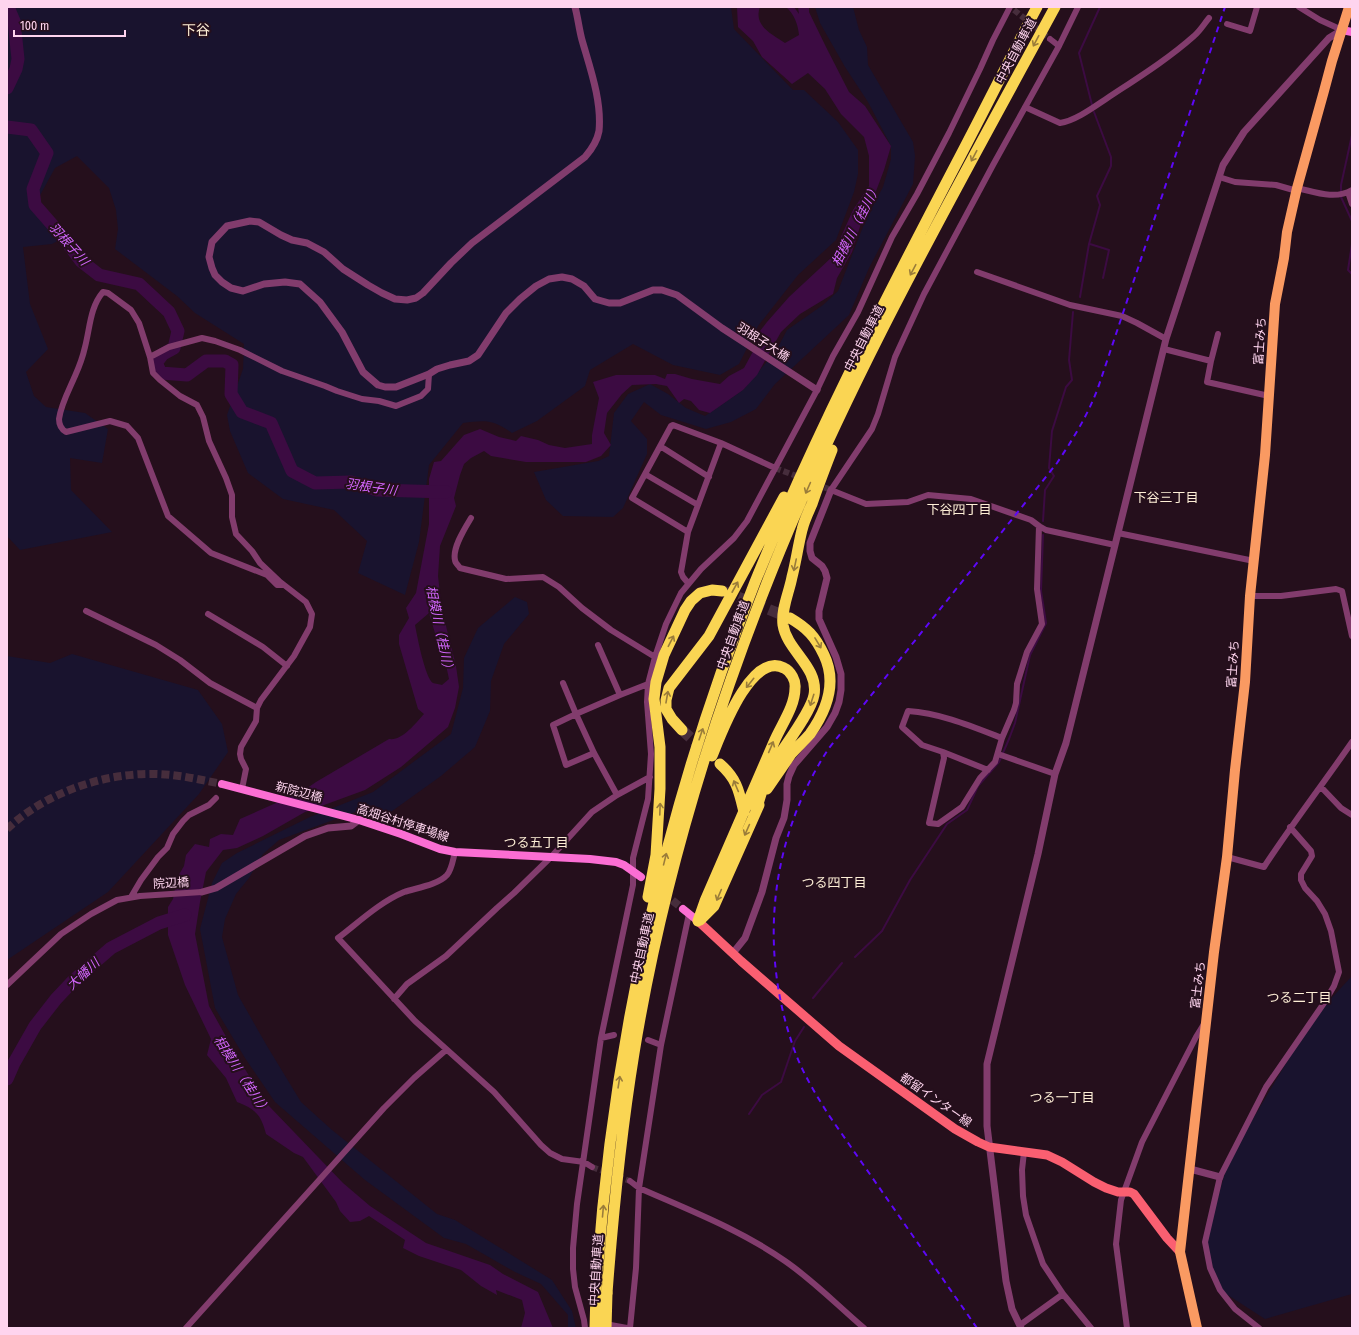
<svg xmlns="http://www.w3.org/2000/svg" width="1359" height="1335" viewBox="0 0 1359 1335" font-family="'Fira Sans Condensed','Noto Sans JP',sans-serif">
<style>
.green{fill:#19132e}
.water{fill:#3c0b42;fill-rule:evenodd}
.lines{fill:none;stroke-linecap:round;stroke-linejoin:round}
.stream{stroke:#3c0b42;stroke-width:2}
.river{stroke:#3c0b42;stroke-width:13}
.minor-tunnel{stroke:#462d3c;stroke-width:6;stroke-dasharray:6 3;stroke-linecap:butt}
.secondary-tunnel{stroke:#462d3c;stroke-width:8;stroke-dasharray:8 4;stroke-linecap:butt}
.motorway-tunnel{stroke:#462d3c;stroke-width:11;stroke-dasharray:11 5.5;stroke-linecap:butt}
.minor{stroke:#823c6d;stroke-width:6}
.tertiary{stroke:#823c6d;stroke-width:7}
.secondary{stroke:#fb6ed3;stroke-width:8}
.primary{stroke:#fa5f71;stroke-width:9}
.trunk{stroke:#fa9a62;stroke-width:10}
.motorway{stroke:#fad553;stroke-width:11}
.rail{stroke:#5d07f7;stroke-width:2;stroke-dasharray:6 5;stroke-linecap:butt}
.motorway-bridge{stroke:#fad553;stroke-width:11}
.oneway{stroke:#9a7c3a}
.labels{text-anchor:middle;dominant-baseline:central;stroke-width:4;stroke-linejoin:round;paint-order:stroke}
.street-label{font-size:12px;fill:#fed4ee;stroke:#250f1c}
.water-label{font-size:13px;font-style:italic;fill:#d165fb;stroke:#250f1c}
.neighbourhood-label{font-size:13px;fill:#feefd6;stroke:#250f1c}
.quarter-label{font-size:14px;fill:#feefd6;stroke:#250f1c}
</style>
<rect width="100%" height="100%" fill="#250f1c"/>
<path class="green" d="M 7,7 L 731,7 L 734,29 L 793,90 L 804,90 L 838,122 L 858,150 L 858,174 L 854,192 L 836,240 L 798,275 L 758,326 L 739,364 L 720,375 L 673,365 L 633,344 L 590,370 L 585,386 L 537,421 L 512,433 C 493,419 485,420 463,423 L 429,465 L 419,542 L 405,595 L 358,573 L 367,541 L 334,510 L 283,499 L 248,473 L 230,431 L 227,415 L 243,369 L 244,344 L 195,313 L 177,296 L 115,249 L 118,229 L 116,210 L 109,188 L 77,156 L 55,168 L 38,199 L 61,239 L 52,244 L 23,247 L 30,304 L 48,349 L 26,372 L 34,396 L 46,407 L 85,413 L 108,429 L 102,463 L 70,458 L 71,490 L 112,532 L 20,550 L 7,536 Z
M 815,7 L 853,7 L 859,30 L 867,47 L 868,65 L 913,142 L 915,156 L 913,184 L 869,268 L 849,315 L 775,384 L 756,409 L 731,422 L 706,429 L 661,415 L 644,402 L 631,421 L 647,439 L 647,454 L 623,508 L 613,517 L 563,516 L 546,500 L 534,472 L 598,461 L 609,456 L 614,413 L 628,394 L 650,384 L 668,394 L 686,408 L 705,416 L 714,410 L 743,390 L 776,351 L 787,330 L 823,305 L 838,291 L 866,219 L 883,187 L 891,159 L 891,146 L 868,102 L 845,67 L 820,23 Z
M 515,597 L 527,602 L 529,614 L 504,644 L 491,681 L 490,711 L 475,747 L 441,776 L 388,814 L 355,812 L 279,840 L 263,854 L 249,878 L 236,894 L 225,919 L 222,937 L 238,995 L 267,1046 L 301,1102 L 332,1130 L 437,1214 L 455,1220 L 552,1280 L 572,1311 L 576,1328 L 568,1328 L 568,1315 L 541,1284 L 515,1272 L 466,1244 L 444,1238 L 365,1180 L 275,1102 L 245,1058 L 215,1008 L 200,929 L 212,883 L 222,863 L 237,853 L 310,817 L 373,792 L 451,734 L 463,688 L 464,658 L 478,628 Z
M 72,654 L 198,690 L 222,724 L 228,752 L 199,794 L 108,892 L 7,960 L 7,656 L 50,663 Z
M 1352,976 L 1352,1294 L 1265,1319 L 1220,1290 L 1205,1242 L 1229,1159 L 1313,1018 Z"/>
<path class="water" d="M 737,7 L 760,7 C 753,26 772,34 785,43 L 799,35 C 798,24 794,14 786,7 L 794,7 L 799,14 L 798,7 L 809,7 L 809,12 L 826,47 L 849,92 L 865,106 L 891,146 L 884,170 L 870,207 L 863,217 L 852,252 L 837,278 L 833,294 L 800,314 L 781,332 L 757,375 L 743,390 L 710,413 L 699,410 L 691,401 L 684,399 L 679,403 L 667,386 L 656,384 L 632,385 L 622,394 L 607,413 L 604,433 L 611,445 L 601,456 L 586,462 L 526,462 L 491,456 L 484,451 L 471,458 L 464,464 L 460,475 L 454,498 L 456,506 L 440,546 L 438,576 L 442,610 L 456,666 L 459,687 L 455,708 L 448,727 L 401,767 L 365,790 L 305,812 L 263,836 L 237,848 L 223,850 L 206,872 L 200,902 L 195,934 L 209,1006 L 239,1060 L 268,1105 L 343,1183 L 370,1206 L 426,1243 L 490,1265 L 503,1274 L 538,1292 L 553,1328 L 521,1328 L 525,1313 L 522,1300 L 496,1290 L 497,1295 L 481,1286 L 461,1270 L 419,1256 L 403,1248 L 405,1240 L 369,1216 L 360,1221 L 350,1222 L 340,1211 L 336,1202 L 303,1157 L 294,1153 L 266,1134 C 261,1114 255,1109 237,1102 L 226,1078 L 207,1055 L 211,1039 L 185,985 L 168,935 L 168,907 L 173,899 L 177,878 L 184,866 L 186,855 L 195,844 L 209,847 L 210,839 L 221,834 L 233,835 L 240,819 L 303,791 L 316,782 L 389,739 C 402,741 415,724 424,714 L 418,709 L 399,644 L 399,635 L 409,618 L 406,608 L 416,593 L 429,524 L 429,479 L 434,462 L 441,461 L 464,435 L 480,429 L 499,437 L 516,441 L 521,436 L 538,440 L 549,445 L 565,448 L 592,444 L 592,435 L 599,398 L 593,382 L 616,375 L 655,375 L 665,379 L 667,374 L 675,374 L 692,379 L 720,384 L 729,376 L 744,368 L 757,344 L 760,331 L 767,322 L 789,297 L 832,257 L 853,210 L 869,186 L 869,156 L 864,137 L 841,114 L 825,89 L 808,73 L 792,84 L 762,57 L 753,41 L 738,27 ZM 429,613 L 440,650 L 446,665 L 449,679 L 442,685 C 440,684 435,684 433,683 C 425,678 417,635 415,625 Z"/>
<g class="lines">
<path class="stream" d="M 1092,105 L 1079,53 L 1100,7
M 1352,135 L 1341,185 L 1341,197 L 1352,221
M 1090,244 L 1109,250 L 1103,278
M 1352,244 L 1348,270 L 1352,274
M 1080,297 L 1089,244 L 1100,205 L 1097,196 L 1111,166 L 1111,157 L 1094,112
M 1043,521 L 1045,490 L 1054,476 L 1049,468 L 1052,431 L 1066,387 L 1072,380 L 1069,360 L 1073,312
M 855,957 L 882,931 L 910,880 L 947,824 L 967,810 L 978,786 L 999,762 L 1009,739 L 1015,723 L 1030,655 L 1046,623 L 1041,591 L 1043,535
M 813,998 L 842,963
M 749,1114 L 762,1095 L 781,1082 L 795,1041 L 804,1027"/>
<path class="river" d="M 7,88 L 16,69 L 18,59 L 14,21 L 8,7
M 7,127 L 31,130 L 47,153 L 33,189 L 35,205 L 63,237 L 81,261 L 99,275 L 139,284 L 169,312 L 178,331 L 174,348 L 163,354 L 156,363 L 161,373 L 187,375 L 206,361 L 225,361 L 232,365 L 231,394 L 242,412 L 271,423 L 292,471 L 315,483 L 351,482 L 377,490 L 446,492
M 7,1079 L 14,1063 L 35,1026 L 56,999 L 73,981 L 111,948 L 159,923 L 185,915"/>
<path class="minor-tunnel" d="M 1014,10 L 1050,39
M 775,468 L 802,478
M 816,484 L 831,490
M 592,1167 L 630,1181"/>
<path class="secondary-tunnel" d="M 7,829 C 43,795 97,775 146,774 C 172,773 197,779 222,784
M 663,893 L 683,909"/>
<path class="motorway-tunnel" d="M 723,591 L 790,618
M 682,730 L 704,750"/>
<path class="minor" d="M 1078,7 L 1059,46 L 993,165 L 924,294 L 895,357 L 878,414 L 872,429 L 831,490 L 866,504 L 908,502 L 928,495 L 971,499 L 1031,520 L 1039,526 L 1046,530 L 1115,545
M 1299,7 L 1320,20 L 1342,30
M 1227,24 L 1250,31 L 1257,7
M 1050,39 L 1059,46
M 1025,107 L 1060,123 C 1075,121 1094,107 1106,99 C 1136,79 1167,60 1194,36 C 1200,31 1204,24 1209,18
M 1219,177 L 1235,182 L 1276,185 L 1297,191
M 1297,188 C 1315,192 1335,200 1352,190
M 1348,192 L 1352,204
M 977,272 L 1070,305 L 1122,316 L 1137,323 L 1166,339
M 1164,349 L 1211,361 L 1207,382 L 1269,396
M 150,357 L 169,347 L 202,338 L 215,341 L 240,350 L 282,371 L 325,386 L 337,391 L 362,399 L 379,401 L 396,406 L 421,396 L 428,389 L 429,374
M 1211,361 L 1218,334
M 660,446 L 709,477
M 645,474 L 698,505
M 471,518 C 465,528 452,548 455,560 C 455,563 458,565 460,568 L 506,579 L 543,577 L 559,587 L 582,608 L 611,630 L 655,657
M 688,532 L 632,498 L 671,426 L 673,425 L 721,443 L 775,468
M 1118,533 L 1254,561
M 688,583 L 683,577 L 681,572 L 688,532 L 721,443
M 1250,596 L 1281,596 L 1336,589 L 1342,591 L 1352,636
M 86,611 L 156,645 L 180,660 L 210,683 L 257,708
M 208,614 L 263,647 L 287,666
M 598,645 L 620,695
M 563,683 L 576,714 L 553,725 L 566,765 L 594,753
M 1002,738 C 971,726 940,713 908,711 L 902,727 L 922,745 L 943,752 L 944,758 L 929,823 L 938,824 L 962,807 L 980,778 L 995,762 L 1002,738 L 1014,710 L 1016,703 L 1017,684 L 1027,652 L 1042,624 L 1037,589 L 1039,526
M 943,752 L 988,770
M 998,754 L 1055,774
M 1321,787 L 1341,808 L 1352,815
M 242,789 L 246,769 L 241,759 L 240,754 L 241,747 L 256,721 L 257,708 L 261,700 L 294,656 L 310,627 L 312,614 L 306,602 L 279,581 L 260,563 L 252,551 L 236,534 L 232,517 L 232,495 L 226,478 L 209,441 L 203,417 L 197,405 L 180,396 L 160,380 L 153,373 L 150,357 L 139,323 L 131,310 L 108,293 L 103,292 C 90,307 90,328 85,347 C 83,356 79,367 75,376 C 69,390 61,404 59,419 C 59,425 61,429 66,432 L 110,421 L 127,426 L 138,438 L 168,516 L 211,553 L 267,575 L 277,585 L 283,585
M 617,795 L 594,753 L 576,714 L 620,695 L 648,684
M 455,852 C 453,859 452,869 447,875 C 438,885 416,888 404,892 C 380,902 359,922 338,938 L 415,1021 L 494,1092 L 541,1145 L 550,1153 L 562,1159 L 584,1162 L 592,1167
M 1227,857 L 1264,867 C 1292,824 1323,784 1352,742
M 131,897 L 141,880 L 158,857 L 167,848 L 173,834 L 183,821 L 189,815 L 209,805 L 216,798
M 7,985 L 61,934 L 91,914 L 117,900 L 140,896 L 202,892
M 394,999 L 407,984 L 446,956 L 497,908 L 514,893 L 551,857 L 592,812 L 617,795 L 650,777
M 601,1038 L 614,1035
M 648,1040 L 661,1045
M 1024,1152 L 1022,1170 L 1023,1196 L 1026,1215 L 1043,1264 L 1063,1294 L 1091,1328
M 630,1181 L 639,1188 C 689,1210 741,1230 785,1261 C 814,1281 838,1306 864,1328
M 605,1324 L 627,1328
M 1020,1325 L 1063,1294
M 186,1328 L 384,1108 L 414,1078 L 446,1050
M 585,1328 L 584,1320 L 575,1287 L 573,1269 L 573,1248 L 577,1204 L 601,1038 L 633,885 L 633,858 L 648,799 L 651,754 L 647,702 L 648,684 L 655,657 L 666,624 L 681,593 L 701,569 L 734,538 L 747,521 L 817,390 L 833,356 L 858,312 L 892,237 L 917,194 L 949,133 L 980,69 L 993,40 L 1010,7
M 630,1328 L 636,1268 L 639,1188 L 661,1045 L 689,914
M 1127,1328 L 1116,1244 L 1121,1200 L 1142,1142 L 1196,1037 L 1204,1024
M 1259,1328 L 1235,1309 L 1220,1290 L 1210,1268 L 1205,1242 L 1220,1177 L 1266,1087 L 1324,1003 L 1334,986 L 1339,972 L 1331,931 L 1325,914 L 1317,901 L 1305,888 L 1301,880 L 1301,874 L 1312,856 L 1311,851 L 1290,827"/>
<path class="tertiary" d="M 575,7 C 578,18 579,29 582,40 C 590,68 602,101 599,131 C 597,142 592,149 585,157 L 472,243 L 451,263 L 423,293 L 416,298 L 407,300 L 395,299 L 382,293 L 368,285 L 343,269 L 324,252 L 307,243 L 292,240 L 281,235 L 259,222 L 250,221 L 227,226 L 212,242 L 209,257 L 212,268 L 215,275 L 222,282 L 231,288 L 243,291 L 264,284 L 285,282 L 300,284 L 320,302 L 342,332 L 363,372 L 378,385 L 385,387 L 396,387 L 429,374 L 437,369 L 450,365 L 469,361 L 478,355 L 506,313 L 520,299 L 536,286 L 549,279 L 562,277 L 572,279 L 584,286 L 595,299 L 609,303 L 620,303 L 653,290 L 662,290 L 677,295 L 722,328 L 817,390
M 202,892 L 216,888 L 305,836 L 328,828 L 351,826 L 359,820
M 733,953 L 745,938 L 762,892 L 776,838 L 784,818 L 787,800 L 787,784 L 789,776 L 794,765 L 827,727 L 835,713 L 839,702 L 841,690 L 841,674 L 836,657 L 819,619 L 819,611 L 827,578 L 825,571 L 822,566 L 812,558 L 810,551 L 810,543 L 831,490
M 1190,1169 L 1220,1177
M 1021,1328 L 1012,1309 L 1006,1281 L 987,1126 L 987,1064 L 1038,854 L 1055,774 L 1066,743 L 1166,339 L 1223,165 L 1244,132 L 1329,38 L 1342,30"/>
<path class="secondary" d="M 1342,30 L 1352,32
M 222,784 L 359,820 L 401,834 L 440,849 L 455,852 L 590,859 L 616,862 L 624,865 L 641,877
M 683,909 L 698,921"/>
<path class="primary" d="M 698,921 L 741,961 L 839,1046 L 955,1129 L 978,1142 L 989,1147 L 1047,1155 L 1062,1162 L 1094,1182 L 1106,1188 L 1118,1192 L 1130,1192 L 1134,1194 L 1167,1238 L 1180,1252"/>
<path class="trunk" d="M 1197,1328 L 1180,1252 L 1214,952 L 1227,857 L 1235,770 L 1245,682 L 1250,596 L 1265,455 L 1275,304 L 1284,258 L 1287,232 L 1297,188 L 1324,91 L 1332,61 L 1349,7"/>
<path class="motorway" d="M 682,730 L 672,719 L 666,709 L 666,700 L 669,688 L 709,636 L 784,497
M 720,764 C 737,779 739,791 744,812
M 767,789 C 775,777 783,766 791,754 C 797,747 804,741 810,734 C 827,710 837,682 824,655 C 815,636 807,628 790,618
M 756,811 C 761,793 766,776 776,760 C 786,744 811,712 814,695 C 819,667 787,651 783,625 C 781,609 789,593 792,577 C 796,562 798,546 802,530 C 804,521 808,513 812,504 C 818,486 825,468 832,450
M 648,897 L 656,855 L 660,789 L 660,747 L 654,699 L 656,682 L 664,655 L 685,610 L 691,601 L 700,593 L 712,590 L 722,591
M 700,920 L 714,906 L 759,805
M 698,921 L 705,901 C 728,848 751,795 774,742 C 781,725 795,707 795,688 C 796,681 791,671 784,668 C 751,651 721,734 712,756
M 596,1292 C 611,1049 665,808 755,582 C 813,439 884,302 955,166 C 983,113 1009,60 1037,7
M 607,1293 C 613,1213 621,1133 634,1053 C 660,894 706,738 765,588 C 844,386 952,197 1055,7"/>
<path class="rail" d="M 977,1328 L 828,1114 C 815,1093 802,1072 794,1049 C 758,948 770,838 829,748 L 1057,463 C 1075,436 1091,410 1101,379 L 1225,7"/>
<path class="motorway-bridge" d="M 595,1328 L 596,1292
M 606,1328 L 607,1293"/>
</g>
<defs><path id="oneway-shaft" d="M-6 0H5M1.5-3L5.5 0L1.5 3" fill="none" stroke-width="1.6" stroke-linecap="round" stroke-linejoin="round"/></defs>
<g class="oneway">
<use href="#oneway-shaft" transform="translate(1036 41) rotate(118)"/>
<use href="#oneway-shaft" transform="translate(974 156) rotate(118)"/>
<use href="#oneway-shaft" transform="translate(913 270) rotate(118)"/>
<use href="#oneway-shaft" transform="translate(808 488) rotate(114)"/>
<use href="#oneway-shaft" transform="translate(795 565) rotate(102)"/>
<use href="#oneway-shaft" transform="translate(735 587) rotate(-61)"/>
<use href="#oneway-shaft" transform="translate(671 641) rotate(-63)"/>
<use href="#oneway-shaft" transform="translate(818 643) rotate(59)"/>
<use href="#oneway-shaft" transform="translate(750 683) rotate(129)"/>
<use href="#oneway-shaft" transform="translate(667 697) rotate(-80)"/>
<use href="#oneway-shaft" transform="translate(812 700) rotate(108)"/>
<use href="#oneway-shaft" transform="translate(701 734) rotate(-71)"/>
<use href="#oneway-shaft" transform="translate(771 747) rotate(-67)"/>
<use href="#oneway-shaft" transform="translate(736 786) rotate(-113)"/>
<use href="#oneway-shaft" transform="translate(660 809) rotate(-88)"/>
<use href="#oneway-shaft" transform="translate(747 830) rotate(114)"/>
<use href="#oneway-shaft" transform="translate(665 859) rotate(-76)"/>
<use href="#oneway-shaft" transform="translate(719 895) rotate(113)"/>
<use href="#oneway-shaft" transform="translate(619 1082) rotate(-81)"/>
<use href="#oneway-shaft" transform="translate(603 1211) rotate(-85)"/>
</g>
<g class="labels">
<g class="street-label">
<text transform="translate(1016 51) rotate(-62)">中央自動車道</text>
<text transform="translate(864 338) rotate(-63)">中央自動車道</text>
<text transform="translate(1260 341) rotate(-86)">富士みち</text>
<text transform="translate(763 342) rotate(33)">羽根子大橋</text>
<text transform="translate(733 635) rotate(-70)">中央自動車道</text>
<text transform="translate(1233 664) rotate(-86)">富士みち</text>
<text transform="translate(299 792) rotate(15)">新院辺橋</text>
<text transform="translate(403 823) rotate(18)">高畑谷村停車場線</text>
<text transform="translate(171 883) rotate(-3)">院辺橋</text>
<text transform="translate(642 948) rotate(-78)">中央自動車道</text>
<text transform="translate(1198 985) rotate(-83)">富士みち</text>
<text transform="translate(936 1100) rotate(35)">都留インター線</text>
<text transform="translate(596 1270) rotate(-86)">中央自動車道</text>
</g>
<g class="water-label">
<text transform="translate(856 225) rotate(-63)">相模川（桂川）</text>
<text transform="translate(69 244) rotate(48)">羽根子川</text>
<text transform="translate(371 487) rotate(8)">羽根子川</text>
<text transform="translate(440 630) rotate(78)">相模川（桂川）</text>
<text transform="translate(83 974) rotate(-43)">大幡川</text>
<text transform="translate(242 1075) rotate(57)">相模川（桂川）</text>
</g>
<g class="neighbourhood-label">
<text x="1166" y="497">下谷三丁目</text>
<text x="959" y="509">下谷四丁目</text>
<text x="536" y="842">つる五丁目</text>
<text x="834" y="882">つる四丁目</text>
<text x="1299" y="997">つる二丁目</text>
<text x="1062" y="1097">つる一丁目</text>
</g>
<g class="quarter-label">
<text x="196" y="30">下谷</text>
</g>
</g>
<rect width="1359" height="1335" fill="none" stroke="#fed4ee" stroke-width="16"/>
<path d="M14 30v6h111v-6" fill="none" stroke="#fed4ee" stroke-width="2"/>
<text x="20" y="30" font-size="12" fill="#fed4ee" stroke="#250f1c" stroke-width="3" paint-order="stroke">100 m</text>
</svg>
